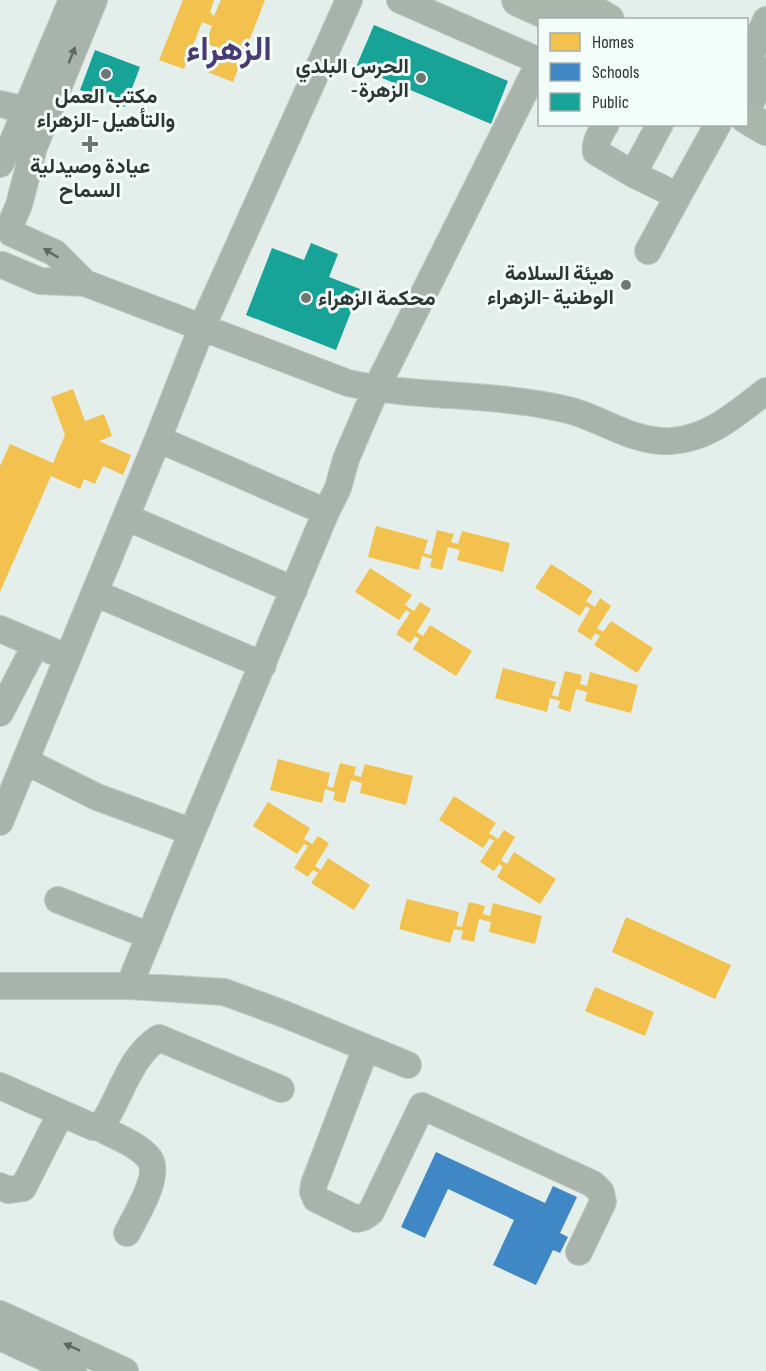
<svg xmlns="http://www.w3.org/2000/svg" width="766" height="1371" viewBox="0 0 766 1371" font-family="'Sofia Sans Condensed',Vazirmatn,sans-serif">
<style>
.homes{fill:#f2c14e}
.schools{fill:#3f88c5}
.public{fill:#17a398}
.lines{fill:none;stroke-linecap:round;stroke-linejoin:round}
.minor-casing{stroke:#c0c9c5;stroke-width:28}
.major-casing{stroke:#c0c9c5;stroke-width:34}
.minor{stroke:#a8b4ab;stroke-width:26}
.major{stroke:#a8b6ac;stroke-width:32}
.oneway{fill:#5f6863}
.poi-dot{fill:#6e7773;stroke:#f3fefa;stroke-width:2}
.labels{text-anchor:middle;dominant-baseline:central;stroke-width:6;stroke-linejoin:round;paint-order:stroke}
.poi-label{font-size:21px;font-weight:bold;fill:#2e3633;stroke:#f3fefa;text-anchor:end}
.town-label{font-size:33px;font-weight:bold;fill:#493a76;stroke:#f3fefa}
</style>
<rect width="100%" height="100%" fill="#e4efeb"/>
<path class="homes" d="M 183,0 L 214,0 L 210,12 L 214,16 L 221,0 L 265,0 L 233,82 L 205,71 L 215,47 L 206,43 L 212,26 L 202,22 L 184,69 L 159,60 Z
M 73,389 L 85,421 L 104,414 L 112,436 L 99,441 L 131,455 L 123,475 L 103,466 L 95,484 L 84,479 L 80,489 L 51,476 L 0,592 L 0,466 L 10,444 L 53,463 L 65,435 L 51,397 Z
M 376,526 L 428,540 L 424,553 L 431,555 L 437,530 L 454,534 L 451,542 L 458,544 L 462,531 L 510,543 L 503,572 L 457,560 L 460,550 L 448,547 L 442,570 L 430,567 L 432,559 L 422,556 L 419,570 L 368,557 Z
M 551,564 L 593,591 L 586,601 L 595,607 L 600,598 L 611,606 L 597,628 L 603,632 L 611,621 L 653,648 L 637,673 L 594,645 L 600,636 L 595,633 L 591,640 L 577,631 L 590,609 L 586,606 L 580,616 L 535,588 Z
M 370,568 L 412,595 L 405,605 L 414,611 L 420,602 L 431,609 L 417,632 L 423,636 L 430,625 L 472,651 L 456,676 L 413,649 L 419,639 L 415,636 L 410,643 L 396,634 L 410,613 L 406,610 L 399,620 L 355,592 Z
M 503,668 L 556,682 L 552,695 L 558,697 L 565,671 L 582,675 L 580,684 L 587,686 L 590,672 L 638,685 L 631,713 L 585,701 L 587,692 L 576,689 L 570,712 L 558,708 L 560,701 L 550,698 L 547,712 L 495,698 Z
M 278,759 L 330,773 L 327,786 L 333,788 L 340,763 L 356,767 L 354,775 L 361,777 L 365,764 L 413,776 L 406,805 L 360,793 L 362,783 L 351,780 L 345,803 L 333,800 L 335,792 L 325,789 L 322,803 L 270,790 Z
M 454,796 L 496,823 L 489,833 L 498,839 L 504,830 L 515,837 L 501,860 L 507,864 L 514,852 L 556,879 L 540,904 L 497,877 L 503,867 L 499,864 L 494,871 L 480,862 L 494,841 L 490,838 L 483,848 L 439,820 Z
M 268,802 L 310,828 L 304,839 L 312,844 L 318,836 L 329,843 L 315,866 L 321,870 L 328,858 L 370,885 L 354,910 L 311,883 L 318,873 L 313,870 L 308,877 L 294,868 L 308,846 L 304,844 L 297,854 L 253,826 Z
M 407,899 L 459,912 L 456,926 L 462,927 L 469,902 L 485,906 L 483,914 L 490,916 L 493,903 L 542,916 L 535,944 L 489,932 L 491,922 L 479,919 L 474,942 L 461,939 L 463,931 L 454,929 L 450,943 L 399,929 Z
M 626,917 L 731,965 L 715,999 L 612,952 Z
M 595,987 L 654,1012 L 645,1036 L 585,1011 Z"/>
<path class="schools" d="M 436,1152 L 545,1203 L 553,1186 L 577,1197 L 560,1233 L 568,1237 L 560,1253 L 553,1250 L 536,1285 L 493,1265 L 514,1220 L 448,1189 L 425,1238 L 401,1227 Z"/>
<path class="public" d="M 374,25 L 508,81 L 491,124 L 356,67 Z
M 95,50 L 140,67 L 125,107 L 80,90 Z
M 311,243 L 338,254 L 329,277 L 360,289 L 336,350 L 246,315 L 272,248 L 304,260 Z"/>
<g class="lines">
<g class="minor-casing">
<path id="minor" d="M 400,0 L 539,61
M 746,66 L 766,20
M 0,104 L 26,110
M 746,113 L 766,70
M 606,124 C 601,133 594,142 596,152 L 633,174
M 660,124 L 633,174 L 678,196 L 718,124
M 0,164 L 13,141 L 72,0
M 9,228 L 19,205 L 34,147 L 94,0
M 11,233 L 55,253 L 85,283
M 648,251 L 678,196
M 2,265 L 40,281 L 85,283 L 348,383 C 412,397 479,393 544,405 C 554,407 565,409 575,412 C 607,422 635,443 671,441 C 709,439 737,413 766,391
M 158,439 L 326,512 L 338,488 L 346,459 L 376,389 L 540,61
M 126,517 L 294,590
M 95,593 L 263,665
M 0,629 L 52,651
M 0,713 L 36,644
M 25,761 L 97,797 L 192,832 L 129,986
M 0,822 L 158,439 L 202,327 L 349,0
M 192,832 L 326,512
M 58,900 L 150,936
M 0,986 L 129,986 L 224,992 L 284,1014 L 408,1065
M 366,1048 L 314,1184 L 313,1192 L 316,1199 L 357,1219 L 364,1217 L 371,1212 L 422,1106 L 593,1184 L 601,1192 L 603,1202 L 579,1252
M 0,1086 L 93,1127 L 100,1128 C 119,1102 129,1056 159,1038 L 281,1089
M 100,1128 C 115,1136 137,1144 149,1158 C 162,1175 135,1217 127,1233
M 0,1186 L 8,1190 L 23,1188 L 61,1113
M 0,1314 L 125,1371
M 0,1337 L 73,1371"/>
</g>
<g class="major-casing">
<path id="major" d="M 518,0 L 562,20
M 572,0 L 608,20
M 746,117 L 766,129"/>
</g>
<use href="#minor" class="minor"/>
<use href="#major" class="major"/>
</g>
<defs><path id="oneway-solid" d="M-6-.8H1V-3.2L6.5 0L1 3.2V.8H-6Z" transform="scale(1.5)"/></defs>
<g class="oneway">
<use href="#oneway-solid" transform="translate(72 55) rotate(-68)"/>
<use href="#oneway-solid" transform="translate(51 253) rotate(-148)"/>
<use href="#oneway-solid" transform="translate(72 1347) rotate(-156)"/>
</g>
<g class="poi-dot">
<circle cx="106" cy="74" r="6"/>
<circle cx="421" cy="78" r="6"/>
<path d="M87 135h6v6h6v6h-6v6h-6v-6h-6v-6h6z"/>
<circle cx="626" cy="285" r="6"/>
<circle cx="306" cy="298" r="6"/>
</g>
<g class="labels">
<g class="poi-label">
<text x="409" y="66">الحرس البلدي<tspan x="409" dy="24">-الزهرة</tspan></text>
<text x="106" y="96" text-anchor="middle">مكتب العمل<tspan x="106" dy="24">والتأهيل -الزهراء</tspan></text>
<text x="90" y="166" text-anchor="middle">عيادة وصيدلية<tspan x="90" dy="24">السماح</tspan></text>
<text x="614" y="273">هيئة السلامة<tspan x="614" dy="24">الوطنية -الزهراء</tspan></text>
<text x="318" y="298" text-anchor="start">محكمة الزهراء</text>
</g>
<g class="town-label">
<text x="229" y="50">الزهراء</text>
</g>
</g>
<rect x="538" y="18" width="210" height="108" fill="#f3fefa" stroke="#a4aeaa" stroke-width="1.5"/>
<rect x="550" y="33" width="30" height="18" fill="#f2c14e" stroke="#a4aeaa" stroke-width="1.5"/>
<text x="592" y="48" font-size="18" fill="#2e3633">Homes</text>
<rect x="550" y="63" width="30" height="18" fill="#3f88c5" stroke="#a4aeaa" stroke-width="1.5"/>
<text x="592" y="78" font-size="18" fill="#2e3633">Schools</text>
<rect x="550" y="93" width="30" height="18" fill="#17a398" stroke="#a4aeaa" stroke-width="1.5"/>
<text x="592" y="108" font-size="18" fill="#2e3633">Public</text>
</svg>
